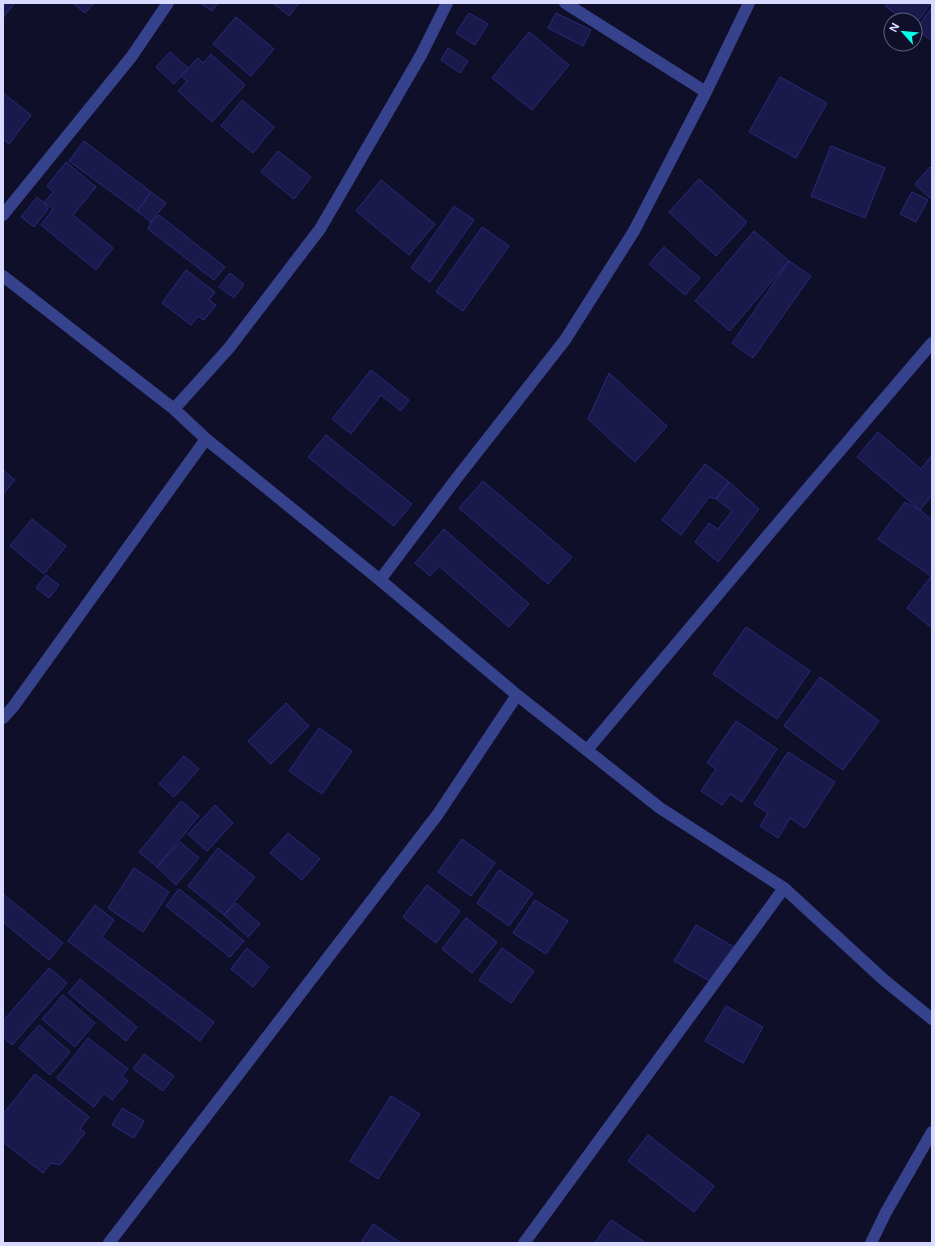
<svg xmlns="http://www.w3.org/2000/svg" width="935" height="1246" viewBox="0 0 935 1246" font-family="'Open Sans',sans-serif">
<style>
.building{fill:#1a194c;stroke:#2a2a7a}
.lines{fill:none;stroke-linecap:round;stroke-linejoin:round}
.minor{stroke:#36438c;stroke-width:12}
</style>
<rect width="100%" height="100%" fill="#0f0f2a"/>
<path class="building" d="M 3,3 L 15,3 L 3,18 Z
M 73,3 L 94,3 L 85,13 Z
M 200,3 L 218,3 L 212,11 Z
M 273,3 L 299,3 L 289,16 Z
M 887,3 L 931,3 L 915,25 L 915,20 L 904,20 L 885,6 Z
M 932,7 L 932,41 L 916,29 Z
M 469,13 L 488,24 L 475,45 L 456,33 Z
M 556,13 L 591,30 L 583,46 L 548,28 Z
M 236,17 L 274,49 L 251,76 L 213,44 Z
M 529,32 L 569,65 L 532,110 L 492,78 Z
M 448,48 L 468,61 L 460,73 L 441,60 Z
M 170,52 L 188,68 L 174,84 L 156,67 Z
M 211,54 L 245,85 L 212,122 L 178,91 L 187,81 L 181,76 L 198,58 L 203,63 Z
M 780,77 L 827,103 L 796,158 L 749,132 Z
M 3,93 L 31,115 L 9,144 L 3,139 Z
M 242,100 L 274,127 L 253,153 L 221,126 Z
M 84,141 L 151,192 L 137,211 L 69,161 Z
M 831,146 L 885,168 L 865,218 L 811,196 Z
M 278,151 L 311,177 L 294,199 L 261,172 Z
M 66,162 L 96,187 L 73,215 L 113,248 L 96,270 L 41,225 L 53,209 L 44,203 L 53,192 L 47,186 Z
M 930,167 L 932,169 L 932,200 L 915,184 Z
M 699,179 L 747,222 L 716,256 L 669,212 Z
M 381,180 L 435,224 L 409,255 L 356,211 Z
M 151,192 L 166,203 L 151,222 L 137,211 Z
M 912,192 L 928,200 L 916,222 L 900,214 Z
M 37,197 L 44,203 L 48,209 L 34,227 L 21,217 Z
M 454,206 L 474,220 L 430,282 L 411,268 Z
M 159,215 L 225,267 L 214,280 L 148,229 L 151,222 Z
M 482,227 L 509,246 L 463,311 L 436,292 Z
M 754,231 L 789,261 L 730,331 L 695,301 Z
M 664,247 L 700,278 L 685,295 L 649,264 Z
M 789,261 L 811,276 L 753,358 L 732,343 Z
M 186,270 L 215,292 L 209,300 L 216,305 L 204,320 L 198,316 L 191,325 L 162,303 Z
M 230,273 L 244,284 L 234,298 L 219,287 Z
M 371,370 L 409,400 L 401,411 L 381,395 L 351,434 L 332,419 Z
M 609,373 L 667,426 L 635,462 L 588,419 Z
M 878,432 L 921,469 L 932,455 L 932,495 L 920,510 L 857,457 Z
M 326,435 L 412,504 L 394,526 L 308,457 Z
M 705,464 L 729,482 L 716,499 L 709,497 L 681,535 L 662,520 Z
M 3,470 L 15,480 L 3,494 Z
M 483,481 L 572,557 L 548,584 L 459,508 Z
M 729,482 L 759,509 L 718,562 L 695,542 L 709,523 L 718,529 L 732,511 L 716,499 Z
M 905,502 L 920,510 L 932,520 L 932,575 L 931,576 L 878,539 Z
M 32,519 L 66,546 L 44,574 L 10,546 Z
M 444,529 L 529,604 L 509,627 L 439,566 L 430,576 L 415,563 Z
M 46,575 L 59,585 L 49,598 L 36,588 Z
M 932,575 L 932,628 L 907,608 Z
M 746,627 L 810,671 L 777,719 L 713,674 Z
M 820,677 L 879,721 L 843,770 L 784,726 Z
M 286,703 L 309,726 L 271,764 L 248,741 Z
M 736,721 L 777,749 L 742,802 L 730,794 L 722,805 L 701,791 L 716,769 L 707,763 Z
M 319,728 L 352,751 L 322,794 L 289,771 Z
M 788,752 L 835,782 L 805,828 L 790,818 L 778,838 L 760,826 L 768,813 L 754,804 Z
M 184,756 L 199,769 L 174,797 L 159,784 Z
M 181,801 L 199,816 L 157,867 L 139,852 Z
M 215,805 L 233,823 L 207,851 L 188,834 Z
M 288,833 L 320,859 L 302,880 L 270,853 Z
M 462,839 L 495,863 L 471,896 L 438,872 Z
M 180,842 L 199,858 L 176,885 L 157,867 Z
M 218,848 L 255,877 L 224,915 L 188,886 Z
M 134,868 L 169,892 L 143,932 L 108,908 Z
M 499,870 L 533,893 L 509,926 L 477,903 Z
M 427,885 L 460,911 L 436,943 L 403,917 Z
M 179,889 L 244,941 L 230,957 L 166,906 Z
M 3,894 L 63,943 L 49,960 L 3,922 Z
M 535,900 L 568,921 L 546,954 L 513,933 Z
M 236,903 L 260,924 L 248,937 L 224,915 Z
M 95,905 L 114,920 L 102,937 L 214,1022 L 200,1041 L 68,941 Z
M 466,918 L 497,942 L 472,973 L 442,949 Z
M 696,925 L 734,947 L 713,983 L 674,961 Z
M 247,948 L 269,967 L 253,987 L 231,969 Z
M 502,948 L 534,971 L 511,1003 L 479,980 Z
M 49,968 L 67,983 L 12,1045 L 3,1037 L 3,1021 Z
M 80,979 L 137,1027 L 126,1041 L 68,993 Z
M 63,995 L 95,1023 L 75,1047 L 42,1019 Z
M 726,1006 L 763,1027 L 743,1063 L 705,1041 Z
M 39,1025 L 70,1052 L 50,1075 L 19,1048 Z
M 88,1038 L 128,1069 L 122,1076 L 128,1081 L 112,1100 L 104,1093 L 94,1107 L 57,1078 Z
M 144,1054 L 174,1076 L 163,1091 L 133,1069 Z
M 35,1074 L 89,1117 L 80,1129 L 85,1133 L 60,1165 L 51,1163 L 43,1173 L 3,1142 L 3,1114 Z
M 391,1096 L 420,1114 L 378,1179 L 350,1161 Z
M 122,1108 L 144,1121 L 134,1138 L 112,1125 Z
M 648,1135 L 714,1186 L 694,1212 L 628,1161 Z
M 611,1220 L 646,1243 L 595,1243 Z
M 373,1224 L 401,1243 L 365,1243 L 362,1241 Z"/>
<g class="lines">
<path class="minor" d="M 565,3 L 706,92
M 3,215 L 132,56 L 168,3
M 3,276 L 174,409 L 206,439 L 380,580 L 517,695 L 660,808 L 784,888 L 884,980 L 932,1019
M 174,409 L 229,348 L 320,229 L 421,55 L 447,3
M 380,580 L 456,479 L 565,340 L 634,231 L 706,92 L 749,3
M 3,718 L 13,707 L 206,439
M 587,750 L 790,509 L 932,343
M 109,1243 L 438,814 L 517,695
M 524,1243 L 784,888
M 871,1243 L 886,1212 L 932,1132"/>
</g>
<rect width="935" height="1246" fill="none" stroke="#d8dbff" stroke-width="8"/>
<g transform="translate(903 32) rotate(297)"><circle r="19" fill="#0f0f2a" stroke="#5f617f"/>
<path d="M0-3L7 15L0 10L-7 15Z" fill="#04ffe9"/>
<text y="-6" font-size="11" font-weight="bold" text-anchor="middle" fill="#d8dbff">N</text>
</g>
</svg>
